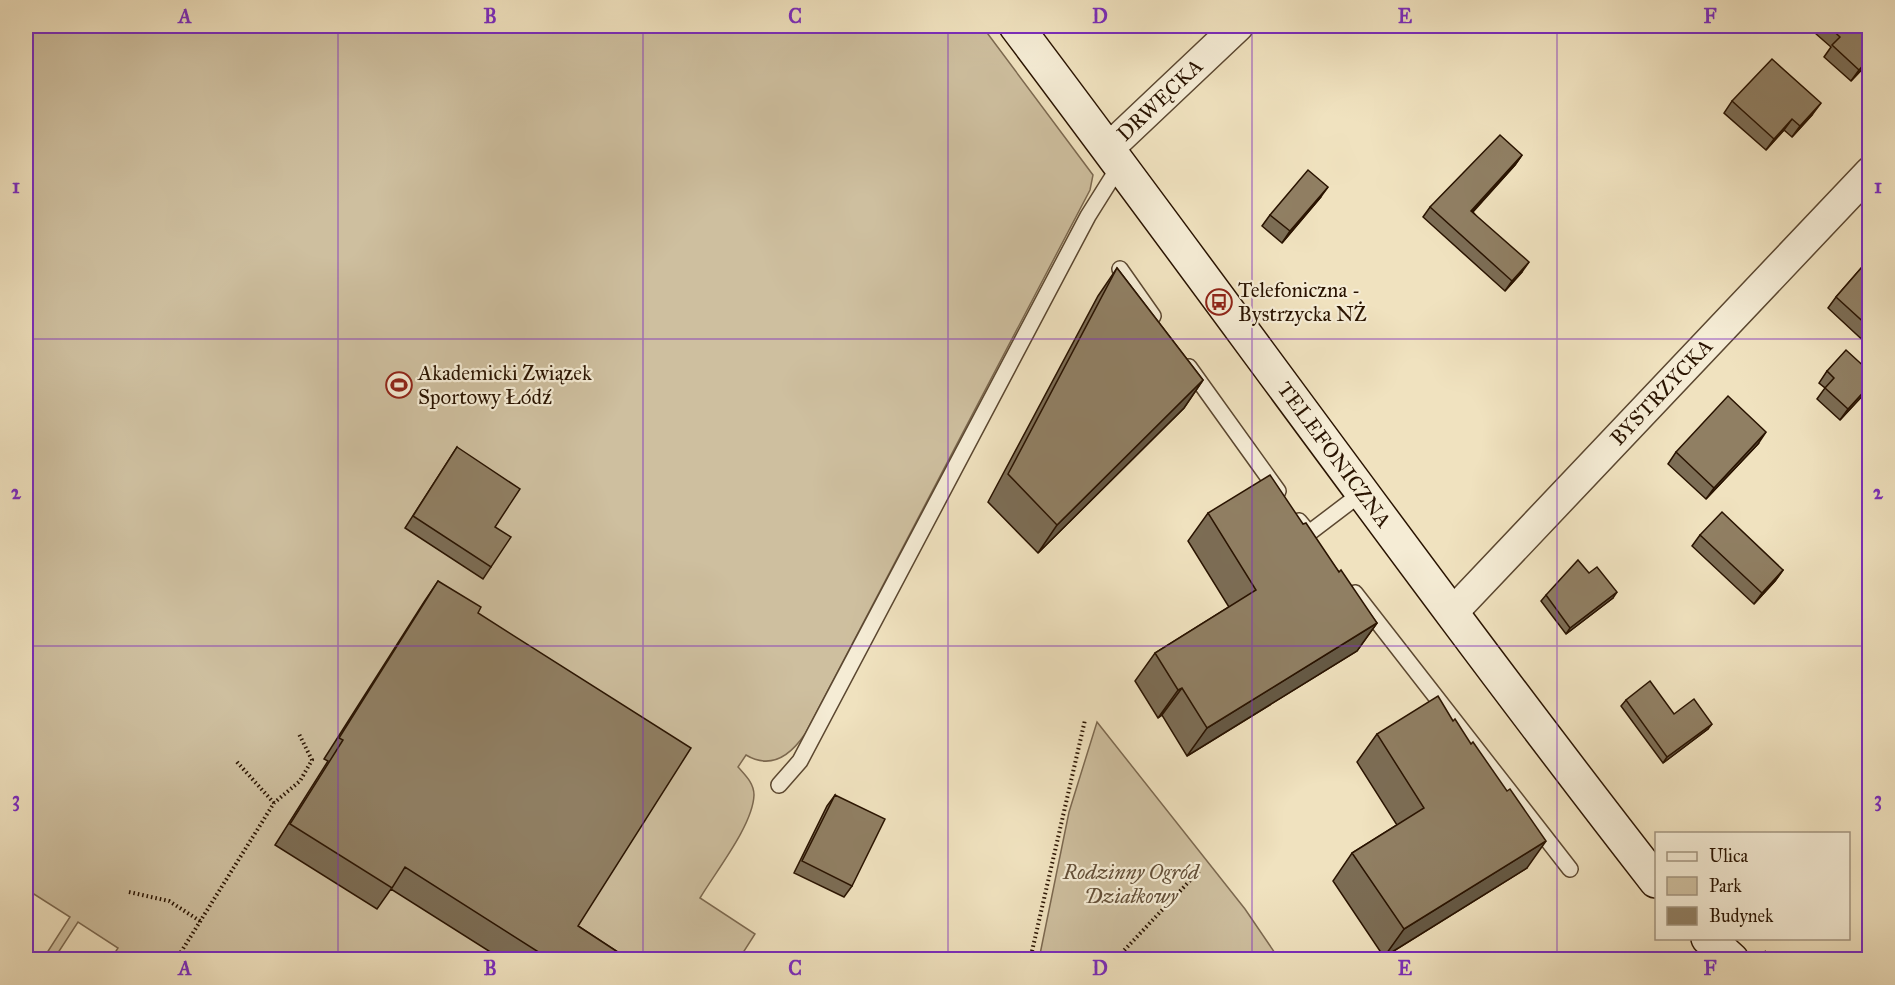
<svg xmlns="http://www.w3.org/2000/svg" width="1895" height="985" viewBox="0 0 1895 985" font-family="'IM FELL Great Primer',serif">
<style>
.green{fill:#cebf9f;stroke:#7c6950;stroke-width:1.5}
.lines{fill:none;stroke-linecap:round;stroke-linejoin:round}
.lane-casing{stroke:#5b4730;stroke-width:18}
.street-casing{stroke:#5b4730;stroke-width:33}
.secondary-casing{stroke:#291300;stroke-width:36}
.path{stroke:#291300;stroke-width:4;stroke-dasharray:1.5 3;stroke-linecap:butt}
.lane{stroke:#f5ecd5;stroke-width:15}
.street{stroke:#f5ecd5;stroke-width:30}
.secondary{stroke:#f5ecd5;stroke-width:33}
.wall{fill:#7c6d55;stroke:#291300;stroke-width:1.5}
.shaded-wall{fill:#655945;stroke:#291300;stroke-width:1.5}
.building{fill:#907f63;stroke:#291300;stroke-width:1.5}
.grid{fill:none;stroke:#7b2cbf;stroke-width:1.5;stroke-opacity:0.55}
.labels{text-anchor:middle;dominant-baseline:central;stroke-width:4.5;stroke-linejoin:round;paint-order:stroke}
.street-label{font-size:21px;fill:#291300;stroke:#f5ecd5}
.poi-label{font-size:21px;fill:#291300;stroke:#f5ecd5;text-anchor:start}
.park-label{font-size:21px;font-style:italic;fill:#634f38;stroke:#f5ecd5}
.neatline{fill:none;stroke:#7b2cbf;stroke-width:2}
.grid-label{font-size:20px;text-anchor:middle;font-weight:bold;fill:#7b2cbf}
</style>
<rect width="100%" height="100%" fill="#f0e2bf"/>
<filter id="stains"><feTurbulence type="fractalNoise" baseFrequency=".00333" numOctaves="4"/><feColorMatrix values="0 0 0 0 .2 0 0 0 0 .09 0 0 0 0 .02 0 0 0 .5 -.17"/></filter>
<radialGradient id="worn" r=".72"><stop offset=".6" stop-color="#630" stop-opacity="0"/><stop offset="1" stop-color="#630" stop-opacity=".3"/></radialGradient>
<path class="green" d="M 26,26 L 982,26 L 1093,175 L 1090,190 L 805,734 C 790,756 771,770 746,755 L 738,767 C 745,775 754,783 754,795 C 753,825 716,871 700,898 L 755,934 L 739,959 L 111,959 L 118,948 L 78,922 L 54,959 L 43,959 L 70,917 L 26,889 Z
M 1097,722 L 1245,909 L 1279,959 L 1039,959 L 1069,812 Z"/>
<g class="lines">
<g class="lane-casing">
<path id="lane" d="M 1120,269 L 1153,316
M 1189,367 L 1278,491
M 1299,521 L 1309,533 L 1363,492
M 1355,593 L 1570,869
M 779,785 L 800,761 L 1088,216 L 1120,165"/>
</g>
<g class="street-casing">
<g id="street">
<path id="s1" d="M 1109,148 L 1238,26"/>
<path id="s2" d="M 1453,612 L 1870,172"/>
</g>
</g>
<g class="secondary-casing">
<g id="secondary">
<path id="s3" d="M 1016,26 C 1230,310 1437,600 1656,881"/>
<path d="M 1708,938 L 1732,960"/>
</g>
</g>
<path class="path" d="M 237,762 L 274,803
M 129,892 L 169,901 L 200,921
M 1764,952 L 1776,960
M 176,960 L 274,803 L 300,781 L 312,760 L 299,734
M 1030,960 L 1085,720
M 1115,960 L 1199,871"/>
<use href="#lane" class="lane"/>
<use href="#street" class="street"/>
<use href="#secondary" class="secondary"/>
</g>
<path class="wall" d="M 1807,26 L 1869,26 L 1869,62 L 1851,81 L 1824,57 L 1831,47 Z
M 1732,101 L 1812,115 L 1792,137 L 1784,130 L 1766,150 L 1724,113 Z
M 1522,155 L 1515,165 L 1473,212 L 1522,272 L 1505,291 L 1423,217 L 1430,207 Z
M 1320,198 L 1282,243 L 1262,226 L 1270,215 Z
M 1869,259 L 1869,346 L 1828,308 L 1836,297 Z
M 1117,268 L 1203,380 L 1184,408 L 1038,553 L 988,502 L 1098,296 Z
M 1827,371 L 1869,388 L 1840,420 L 1817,399 L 1825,388 L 1819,383 Z
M 1758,444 L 1706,499 L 1668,464 L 1676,452 Z
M 457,447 L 495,527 L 491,567 L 483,579 L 405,528 Z
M 1208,513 L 1303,524 L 1377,623 L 1357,651 L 1187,756 L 1162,715 L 1158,718 L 1135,681 L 1155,653 L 1229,607 L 1188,541 Z
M 1700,535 L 1783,570 L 1775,581 L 1754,604 L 1692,546 Z
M 1589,573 L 1613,598 L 1566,634 L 1541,601 L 1546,595 Z
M 438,581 L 478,613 L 578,926 L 630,960 L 503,960 L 391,889 L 377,909 L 275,845 L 328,761 L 324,759 L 424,602 Z
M 1626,700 L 1674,714 L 1708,729 L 1663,763 L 1621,706 Z
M 1453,721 L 1527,868 L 1384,957 L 1333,881 L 1352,853 L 1397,825 L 1357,762 L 1377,734 Z
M 835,795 L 852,886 L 844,897 L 794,873 L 827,806 Z"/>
<path class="shaded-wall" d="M 1869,59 L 1869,62 L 1851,81 L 1859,70 Z
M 1821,103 L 1812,115 L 1792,137 L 1800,126 Z
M 1792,119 L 1784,130 L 1766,150 L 1774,139 Z
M 1522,155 L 1515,165 L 1464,221 L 1471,211 Z
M 1328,187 L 1320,198 L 1282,243 L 1290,231 Z
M 1529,262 L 1522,272 L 1505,291 L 1512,281 Z
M 1203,380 L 1184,408 L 1038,553 L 1057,525 Z
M 1869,386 L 1869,389 L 1840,420 L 1848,409 Z
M 1766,432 L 1758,444 L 1706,499 L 1714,488 Z
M 1783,570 L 1775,581 L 1754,604 L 1762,593 Z
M 1617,592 L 1613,598 L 1566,634 L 1570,628 Z
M 1377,623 L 1357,651 L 1187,756 L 1207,728 Z
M 1182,688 L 1162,715 L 1158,718 L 1178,690 Z
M 1712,724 L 1708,729 L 1663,763 L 1667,757 Z
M 1546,841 L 1527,868 L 1384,957 L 1404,929 Z"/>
<path class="building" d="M 1828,26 L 1869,26 L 1869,59 L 1859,70 L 1832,45 L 1840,37 Z
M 1772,59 L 1821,103 L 1800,126 L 1792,119 L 1774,139 L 1732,101 Z
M 1500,135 L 1522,155 L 1471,211 L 1529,262 L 1512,281 L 1430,207 Z
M 1308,170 L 1328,187 L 1290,231 L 1270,215 Z
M 1869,259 L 1869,327 L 1836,297 Z
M 1117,268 L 1203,380 L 1057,525 L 1008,474 Z
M 1846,350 L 1869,371 L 1869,386 L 1848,409 L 1825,388 L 1834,378 L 1827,371 Z
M 1728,396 L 1766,432 L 1714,488 L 1676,452 Z
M 457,447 L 520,489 L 495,527 L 511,537 L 491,567 L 413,516 Z
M 1270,475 L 1303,524 L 1306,523 L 1339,572 L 1341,570 L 1377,623 L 1207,728 L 1182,688 L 1178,690 L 1155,653 L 1256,590 L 1208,513 Z
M 1722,512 L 1783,570 L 1762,593 L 1700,535 Z
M 1578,560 L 1589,573 L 1597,567 L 1617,592 L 1570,628 L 1546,595 Z
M 438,581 L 481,607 L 478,613 L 691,748 L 578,926 L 630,960 L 551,960 L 405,867 L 392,888 L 290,824 L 343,740 L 339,738 Z
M 1650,681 L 1674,714 L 1694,699 L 1712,724 L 1667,757 L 1626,700 Z
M 1438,696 L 1453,721 L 1455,719 L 1471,744 L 1473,742 L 1507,791 L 1510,789 L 1546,841 L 1404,929 L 1352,853 L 1424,808 L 1377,734 Z
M 835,795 L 885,819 L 852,886 L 802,861 Z
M 663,956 L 668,960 L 661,960 Z"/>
<path class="grid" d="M 338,26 L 338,960M 643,26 L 643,960M 948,26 L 948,960M 1252,26 L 1252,960M 1557,26 L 1557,960M 26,339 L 1870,339M 26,646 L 1870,646"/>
<defs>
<g id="bus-ring" transform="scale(1.35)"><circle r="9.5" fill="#f5ecd5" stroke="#8f2418" stroke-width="1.5"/><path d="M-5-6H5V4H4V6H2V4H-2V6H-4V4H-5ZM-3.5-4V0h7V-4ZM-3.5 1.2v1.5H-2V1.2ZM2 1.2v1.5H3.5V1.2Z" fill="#8f2418"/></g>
<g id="stadium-ring" transform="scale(1.35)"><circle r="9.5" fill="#f5ecd5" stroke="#8f2418" stroke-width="1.5"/><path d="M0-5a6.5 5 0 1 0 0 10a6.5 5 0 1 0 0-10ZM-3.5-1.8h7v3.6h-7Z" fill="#8f2418"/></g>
</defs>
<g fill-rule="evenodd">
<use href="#bus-ring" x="1219" y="302"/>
<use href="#stadium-ring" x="399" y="385"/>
</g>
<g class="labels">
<g class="street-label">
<text stroke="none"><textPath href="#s1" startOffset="70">DRWĘCKA</textPath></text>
<text stroke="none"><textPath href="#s2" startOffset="303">BYSTRZYCKA</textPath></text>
<text stroke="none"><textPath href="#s3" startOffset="534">TELEFONICZNA</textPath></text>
</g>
<g class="poi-label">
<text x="1238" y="290">Telefoniczna -<tspan x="1238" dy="24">Bystrzycka NŻ</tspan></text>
<text x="418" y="373">Akademicki Związek<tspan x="418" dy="24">Sportowy Łódź</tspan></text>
</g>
<g class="park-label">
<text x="1131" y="872">Rodzinny Ogród<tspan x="1131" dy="24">Działkowy</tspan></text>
</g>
</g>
<rect width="1895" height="985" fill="none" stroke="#f0e2bf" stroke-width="66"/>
<rect x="1655" y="832" width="195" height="108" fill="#f5ecd5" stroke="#a39580" stroke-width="1.5"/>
<rect x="1667" y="852" width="30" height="9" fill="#f5ecd5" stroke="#a39580" stroke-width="1.5"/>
<text x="1709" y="862" font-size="18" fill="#291300">Ulica</text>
<rect x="1667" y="877" width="30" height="18" fill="#cebf9f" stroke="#a39580" stroke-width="1.5"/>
<text x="1709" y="892" font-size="18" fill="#291300">Park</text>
<rect x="1667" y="907" width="30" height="18" fill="#907f63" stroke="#a39580" stroke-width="1.5"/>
<text x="1709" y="922" font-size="18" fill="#291300">Budynek</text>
<rect x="33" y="33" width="1829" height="919" class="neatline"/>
<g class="grid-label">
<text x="185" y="23">A</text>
<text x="490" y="23">B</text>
<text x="795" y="23">C</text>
<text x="1100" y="23">D</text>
<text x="1405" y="23">E</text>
<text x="1710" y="23">F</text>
<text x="16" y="193">1</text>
<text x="1878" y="193">1</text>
<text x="16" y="499">2</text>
<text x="1878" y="499">2</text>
<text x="16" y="806">3</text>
<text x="1878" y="806">3</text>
<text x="185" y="975">A</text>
<text x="490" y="975">B</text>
<text x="795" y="975">C</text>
<text x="1100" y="975">D</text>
<text x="1405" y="975">E</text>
<text x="1710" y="975">F</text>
</g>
<rect width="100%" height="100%" filter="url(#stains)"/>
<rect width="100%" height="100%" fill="url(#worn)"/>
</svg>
